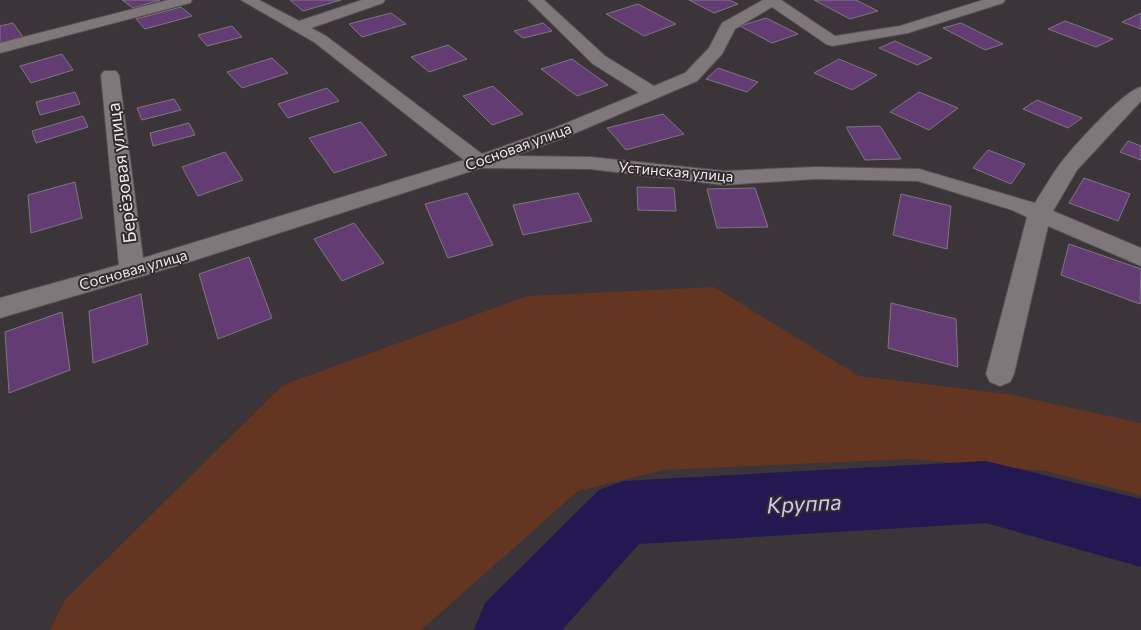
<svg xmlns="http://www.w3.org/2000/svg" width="1141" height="630" viewBox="0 0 1141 630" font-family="Commissioner,sans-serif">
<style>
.green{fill:#643521}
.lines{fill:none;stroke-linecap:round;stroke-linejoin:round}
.river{fill:#231852;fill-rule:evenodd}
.building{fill:#643c74;stroke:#7d787f}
.minor-casing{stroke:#575154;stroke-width:2}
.minor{fill:#80777b;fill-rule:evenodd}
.labels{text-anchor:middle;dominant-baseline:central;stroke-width:4;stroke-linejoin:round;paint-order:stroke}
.far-street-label{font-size:15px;fill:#eee9eb;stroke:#312a2e}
.street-label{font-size:18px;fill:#eee9eb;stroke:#312a2e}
.near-water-label{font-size:22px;font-style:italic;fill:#cbcaf0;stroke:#312a2e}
</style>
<rect width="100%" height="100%" fill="#3b3438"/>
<path class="green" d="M 714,287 L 859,376 L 1008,394 L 1141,423 L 1141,495 L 1045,471 L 910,459 L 664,470 L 578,491 L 421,630 L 50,630 L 65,600 L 283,385 L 527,296 Z"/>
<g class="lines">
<path class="river" d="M 986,461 L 1141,499 L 1141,567 L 986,523 L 639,544 L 562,630 L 474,630 L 485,603 L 599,490 L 623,481 Z"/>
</g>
<path class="building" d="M 122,0 L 160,0 L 133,8 Z
M 290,0 L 341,0 L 303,11 Z
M 689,0 L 729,0 L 738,4 L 714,13 Z
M 814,0 L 856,0 L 878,11 L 850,19 Z
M 638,4 L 676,24 L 644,36 L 606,14 Z
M 181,7 L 192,16 L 145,29 L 136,19 Z
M 391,13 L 406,24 L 362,37 L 349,24 Z
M 1141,13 L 1141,29 L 1122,22 Z
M 766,18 L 798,34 L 772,43 L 740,26 Z
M 1065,21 L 1113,39 L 1096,47 L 1048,29 Z
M 13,23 L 24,38 L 0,44 L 0,26 Z
M 543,23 L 552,31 L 523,38 L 514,31 Z
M 961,23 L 1003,44 L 985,50 L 943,28 Z
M 232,26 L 242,37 L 207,46 L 198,35 Z
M 895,41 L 932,58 L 917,65 L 879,48 Z
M 448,45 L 467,59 L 429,72 L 411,57 Z
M 62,54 L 73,70 L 31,83 L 20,66 Z
M 272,58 L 288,73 L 242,88 L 227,72 Z
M 572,59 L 608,85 L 577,96 L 541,69 Z
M 839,59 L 877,75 L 852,90 L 814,73 Z
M 718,68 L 758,82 L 747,92 L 706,79 Z
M 493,86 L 523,114 L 492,125 L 463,96 Z
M 327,88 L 339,101 L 288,118 L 278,104 Z
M 75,92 L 80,104 L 40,115 L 36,102 Z
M 919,92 L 958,108 L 929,130 L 890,112 Z
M 174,99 L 181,110 L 142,120 L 137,108 Z
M 1037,100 L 1082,118 L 1068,128 L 1023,109 Z
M 663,114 L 684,134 L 626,150 L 607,128 Z
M 83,116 L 88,127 L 36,143 L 32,131 Z
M 361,122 L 387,155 L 334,173 L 309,138 Z
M 189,123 L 195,135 L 153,146 L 150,133 Z
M 880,126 L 901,159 L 865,160 L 846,127 Z
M 1128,141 L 1141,146 L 1141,160 L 1120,152 Z
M 988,150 L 1025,164 L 1011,184 L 973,168 Z
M 225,152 L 243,180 L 198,196 L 182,167 Z
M 1084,178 L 1130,194 L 1118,221 L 1069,203 Z
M 75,182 L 82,218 L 31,233 L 28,195 Z
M 637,187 L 674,188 L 676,211 L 638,210 Z
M 755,188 L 768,227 L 717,228 L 707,189 Z
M 467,193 L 493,245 L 448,258 L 425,204 Z
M 578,193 L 592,221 L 523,235 L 513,205 Z
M 901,194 L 951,206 L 947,249 L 893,235 Z
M 354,223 L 384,263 L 342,281 L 314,239 Z
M 1069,244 L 1141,269 L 1140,304 L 1061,275 Z
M 249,257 L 272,318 L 218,339 L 199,274 Z
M 141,294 L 148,344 L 93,363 L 89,311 Z
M 891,303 L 956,319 L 958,367 L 888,348 Z
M 62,312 L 70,370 L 9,393 L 5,332 Z"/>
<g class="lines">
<g class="minor-casing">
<path id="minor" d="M 168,0 L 192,0 L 190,3 L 0,53 L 0,43 Z
M 241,0 L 259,0 L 299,21 L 362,0 L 385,0 L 383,3 L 311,28 L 326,36 L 482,154 L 552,129 L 639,93 L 593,64 L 528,0 L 544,0 L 605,56 L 654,86 L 685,73 L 709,48 L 722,23 L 763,0 L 781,0 L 835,36 L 900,26 L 983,0 L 1005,0 L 1003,3 L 908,33 L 832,46 L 826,44 L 772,7 L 735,29 L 722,54 L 697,81 L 566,137 L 514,156 L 590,157 L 724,171 L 815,167 L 919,169 L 1035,203 C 1043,190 1051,176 1060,164 C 1073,147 1123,91 1141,87 L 1141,101 L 1077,170 L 1053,211 L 1141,248 L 1141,266 L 1048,226 L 1014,374 L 1010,382 L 1000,386 L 990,382 L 986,374 L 1027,217 L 1012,210 L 918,181 L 815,179 L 724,185 L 590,169 L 481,168 L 186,263 L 0,318 L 0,298 L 119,265 L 101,75 L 104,71 L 116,71 L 119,75 L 143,258 L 464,160 L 314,42 Z"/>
</g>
<use href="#minor" class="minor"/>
</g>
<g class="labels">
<g class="far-street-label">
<text transform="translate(518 146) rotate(-20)">Сосновая улица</text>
<text transform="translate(676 171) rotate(5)">Устинская улица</text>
<text transform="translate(133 269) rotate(-16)">Сосновая улица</text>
</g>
<g class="street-label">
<text transform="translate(121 173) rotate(-97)">Берёзовая улица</text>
</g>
<g class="near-water-label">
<text transform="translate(804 503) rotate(-3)">Круппа</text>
</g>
</g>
</svg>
